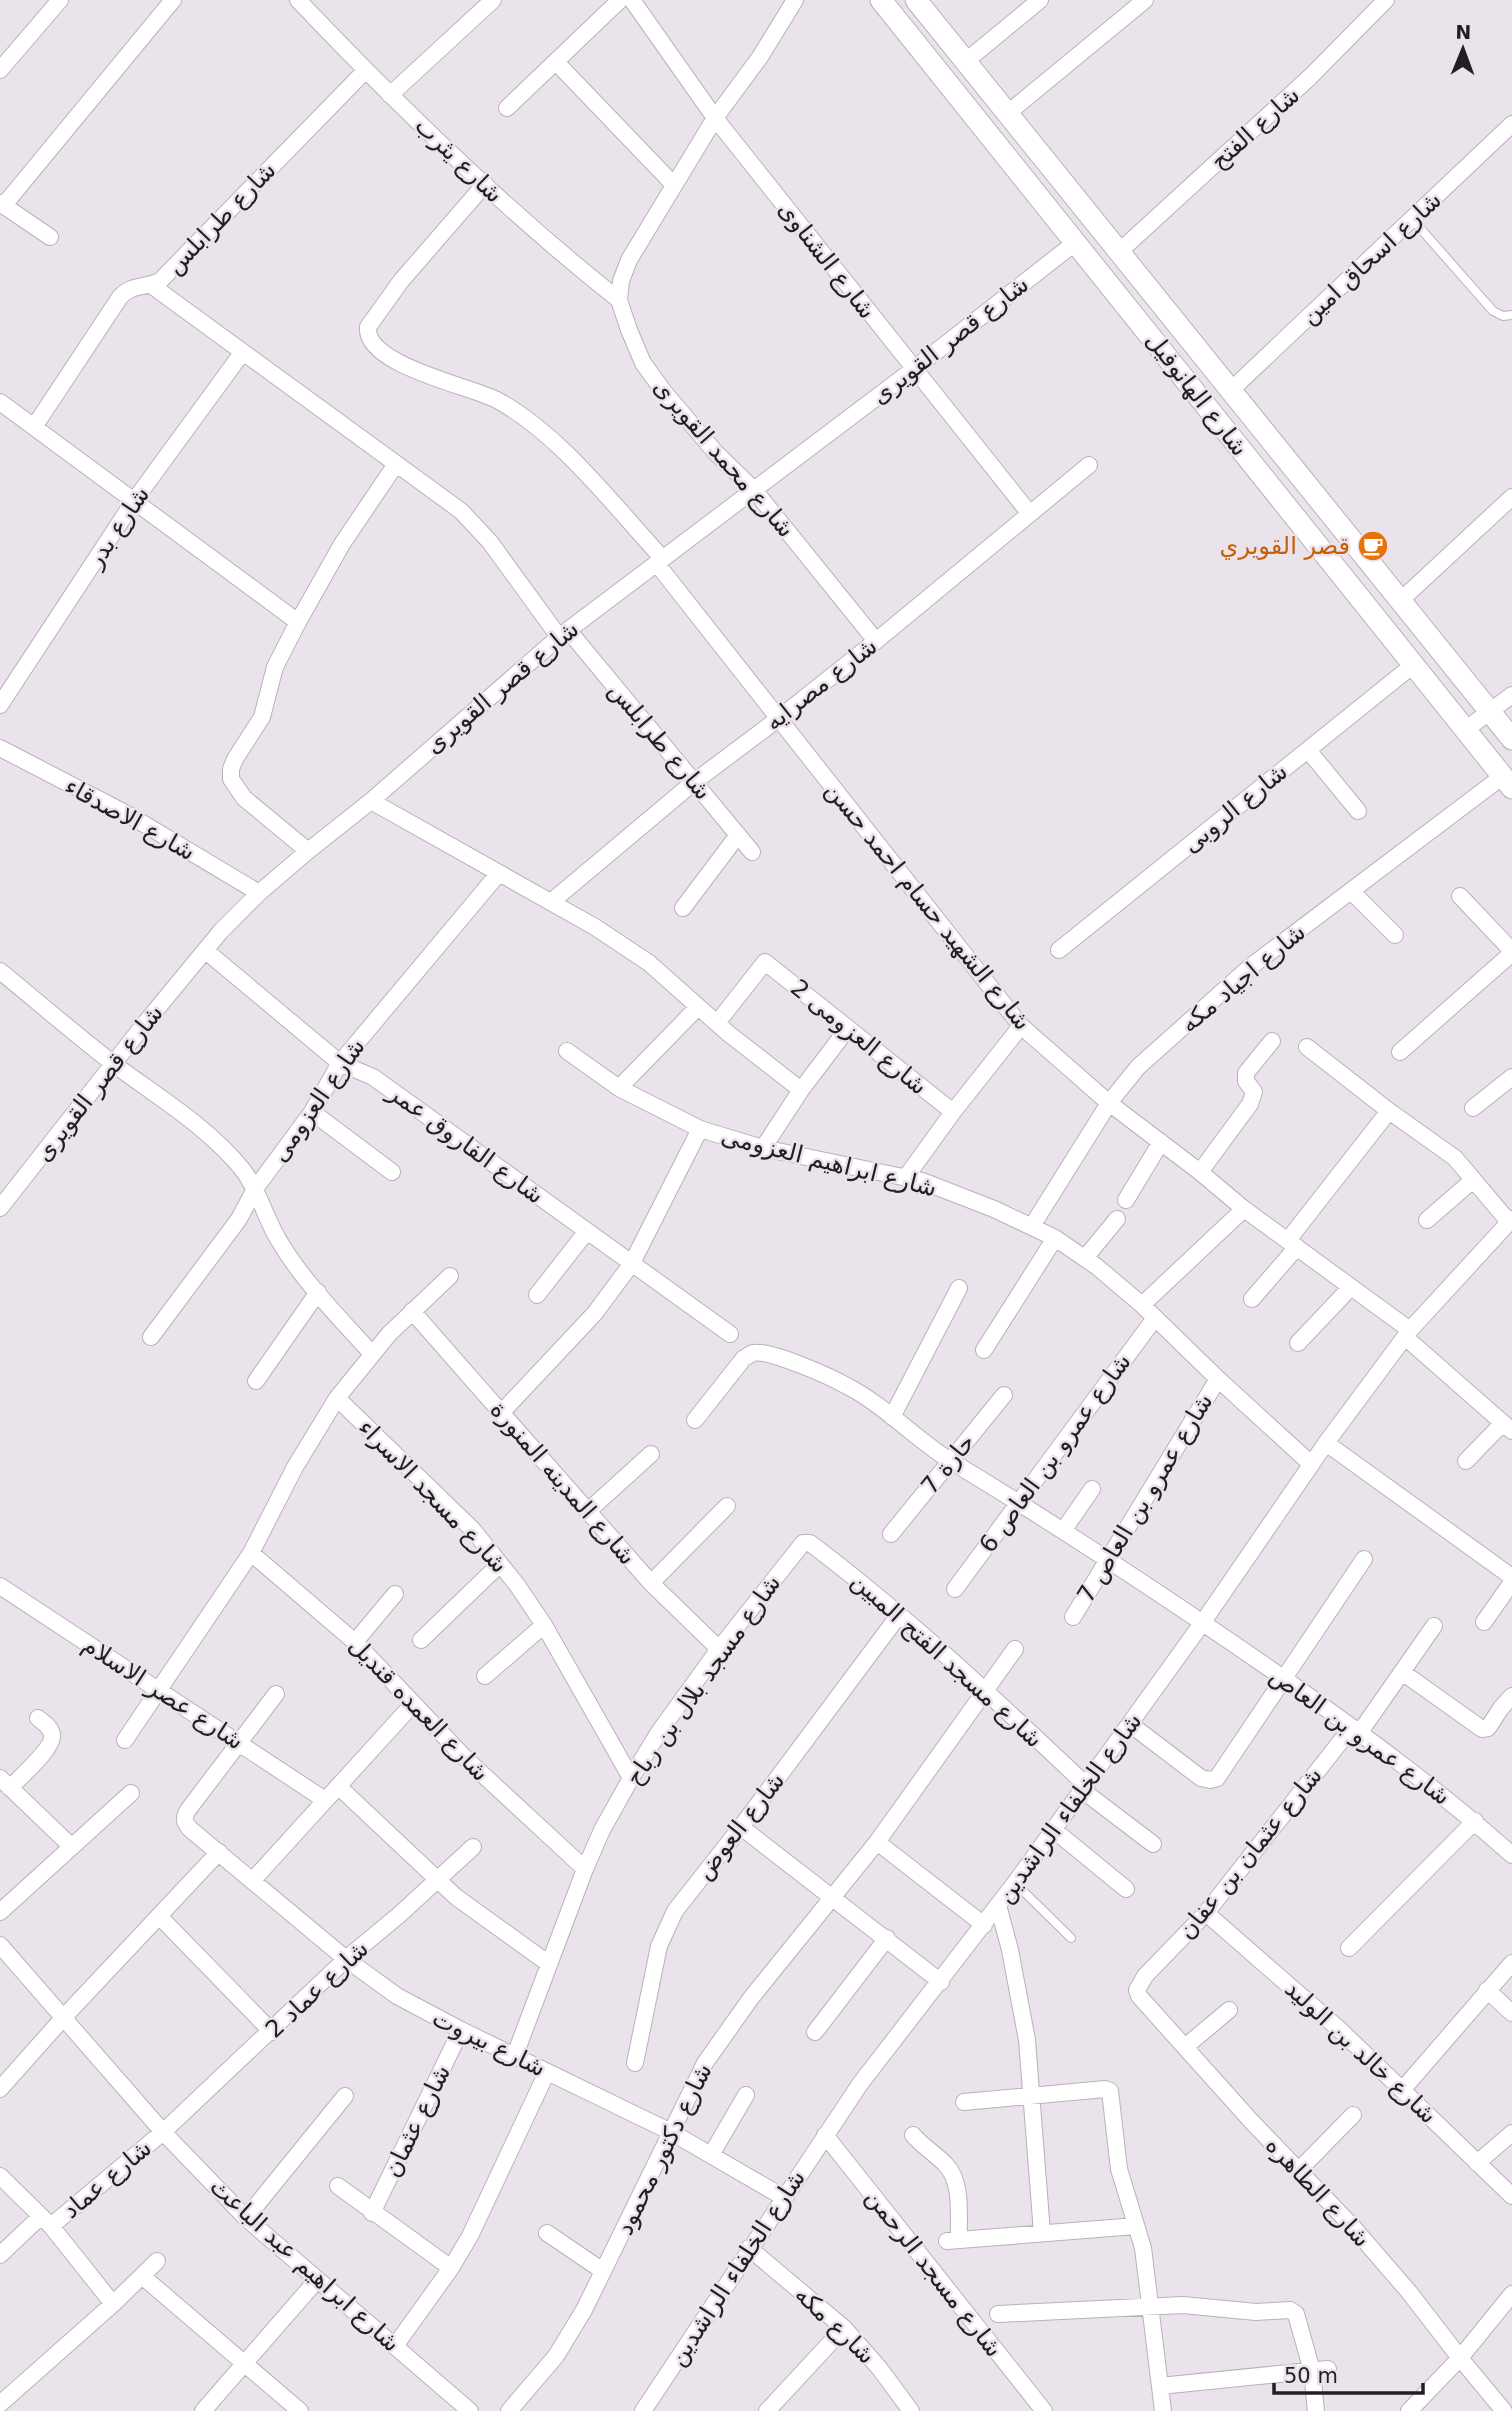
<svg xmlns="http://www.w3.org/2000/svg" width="1512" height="2411" viewBox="0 0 1512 2411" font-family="'DejaVu Sans','Noto Sans Arabic',sans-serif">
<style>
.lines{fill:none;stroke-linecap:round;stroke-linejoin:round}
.service-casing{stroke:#b9b1ba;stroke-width:10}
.minor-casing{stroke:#b9b1ba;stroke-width:18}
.tertiary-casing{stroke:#b9b1ba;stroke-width:23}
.service{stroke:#fff;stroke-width:8}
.minor{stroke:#fff;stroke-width:16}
.tertiary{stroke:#fff;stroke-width:21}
.labels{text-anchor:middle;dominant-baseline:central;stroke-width:5;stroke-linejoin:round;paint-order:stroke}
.street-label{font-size:24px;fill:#221f22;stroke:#ebe3ec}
.food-label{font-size:24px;fill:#c56008;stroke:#ebe3ec;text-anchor:end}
</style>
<rect width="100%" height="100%" fill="#ebe3ec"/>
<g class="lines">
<g class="service-casing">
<path id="service" d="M 1412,219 L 1493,311 L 1503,316 L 1512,315
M 1015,1883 L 1071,1938"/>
</g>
<g class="minor-casing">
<path id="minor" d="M 298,0 C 399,106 504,209 619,300
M 632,0 L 715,118 L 1030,514
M 795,0 L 760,57 L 715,118 L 629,260 L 621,281 L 619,300 L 629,330 L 643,363 L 664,392 L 716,453 L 755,491 L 876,641
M 966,61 L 1040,0
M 556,62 L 674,185
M 0,70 L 60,0
M 390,95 L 493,0
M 507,108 L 620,0
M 1008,113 L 1145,0
M 485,184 L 401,281 L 368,327 C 364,365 470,386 497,400 C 561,435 614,506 663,559
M 0,203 L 50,237
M 4,205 L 173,0
M 1120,251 L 1310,77 L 1386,0
M 151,285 L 461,511 L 490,542 L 559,637
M 1230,391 L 1512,124
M 0,402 L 298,622
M 34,427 L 120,297 C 132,284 145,288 160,281 L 365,71
M 657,564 L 1021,1026 L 1109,1103 L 1200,1172 L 1244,1209 L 1410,1330
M 1401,600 L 1512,497
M 568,630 L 752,852
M 0,705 L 134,501 L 242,353
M 1465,730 L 1512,695
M 0,748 L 129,815 L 259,893
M 1308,750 L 1358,811
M 371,801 L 595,927 L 649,963 L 729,1034 L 801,1090
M 308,851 L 244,798 L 231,779 L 231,769 L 235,759 L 262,717 L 275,667 L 298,622 L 342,544 L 396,464
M 1351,891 L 1395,935
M 1460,896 L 1512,951
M 551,902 L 694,782 L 778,719 L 876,641 L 1089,465
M 683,908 L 738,835
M 1059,950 L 1412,666
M 206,951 L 340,1063 L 373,1077 L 730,1334
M 0,971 C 38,1002 76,1035 115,1065 C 158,1097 208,1127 242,1169 C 258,1189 265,1217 278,1239 C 303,1282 340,1318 372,1354
M 717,1023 L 765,962 L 953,1112
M 1307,1047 L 1389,1111 L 1455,1158 L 1509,1222
M 567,1051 L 619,1088 L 700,1129 L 763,1148 L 922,1181 L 994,1209 L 1055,1238 L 1096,1266 L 1142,1305 L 1218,1379 L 1311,1464
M 1400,1052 L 1512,953
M 619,1088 L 698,1007
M 1473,1108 L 1512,1077
M 312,1112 L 392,1172
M 763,1148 L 801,1090 L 848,1028
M 1200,1172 L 1250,1104 L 1254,1092 L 1246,1081 L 1246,1073 L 1272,1041
M 906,1177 L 953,1112 L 1021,1026
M 1126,1200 L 1161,1142
M 0,1208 L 146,1022 L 221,931 L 259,893 L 308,851 L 371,801 L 559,637 L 914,369 L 1076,242
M 1427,1220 L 1473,1180
M 1032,1226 L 1109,1103 L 1138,1067 L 1250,967 L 1503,776
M 1288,1240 L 1389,1111
M 1085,1258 L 1117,1219
M 537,1295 L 587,1231
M 1252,1299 L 1297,1247
M 1142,1305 L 1244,1209
M 412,1311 L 651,1583 L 719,1649
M 151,1337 L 239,1219 L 255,1189 L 312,1112 L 340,1063 L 499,873
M 1405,1337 L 1512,1431
M 1298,1343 L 1351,1287
M 984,1350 L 1055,1238
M 256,1381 L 318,1292
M 337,1398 L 473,1530 L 517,1585 L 544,1625 L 631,1778
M 502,1412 L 595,1313 L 632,1263 L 700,1129
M 892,1417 L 959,1288
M 695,1420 L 744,1358 C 747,1357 750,1354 753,1353 C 769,1349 831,1377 847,1386 C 886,1406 917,1441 954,1463 C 1063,1529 1169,1599 1273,1671 C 1356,1729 1437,1788 1512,1855
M 1326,1443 L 1512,1577
M 1466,1461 L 1503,1423
M 588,1511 L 651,1454
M 1063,1531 L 1092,1489
M 891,1534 L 1004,1395
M 251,1553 L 355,1642 L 467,1760 L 585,1869
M 651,1583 L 727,1506
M 0,1586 L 325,1800
M 955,1589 L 1155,1318
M 1073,1617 L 1218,1379
M 1484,1622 L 1512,1582
M 421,1640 L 500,1564
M 355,1642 L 395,1594
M 1402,1672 L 1482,1729 L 1488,1728 L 1501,1708 L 1512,1696
M 485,1676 L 544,1625
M 276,1694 L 188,1810 C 183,1818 184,1822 190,1829 L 346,1959 L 397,1996 L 461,2030 L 671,2132 L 783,2197
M 1130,1724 L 1201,1778 L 1210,1780 L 1217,1778 L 1364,1559
M 1352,1727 L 1206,1913 L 1145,1976 L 1137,1990 L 1139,1996 L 1252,2122 L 1352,2226 L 1409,2292 L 1460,2358 L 1504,2411
M 1360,1732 L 1434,1626
M 125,1740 L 251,1553 L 295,1467 L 337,1398 L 389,1334 L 450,1276
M 0,1778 L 72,1847
M 338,1786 L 456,1897 L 549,1964
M 10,1788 C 19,1778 54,1748 52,1735 C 51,1727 44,1723 38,1718
M 1082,1790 L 1153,1844
M 741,1827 L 941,1982
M 1054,1830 L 1126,1889
M 877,1842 L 984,1925
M 252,1881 L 413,1704
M 998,1905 L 1010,1950 L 1027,2040 L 1042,2233
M 0,1912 L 131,1793
M 1206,1913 L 1339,2029 L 1512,2196
M 159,1916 L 272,2032
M 0,1945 L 163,2132 L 246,2218 L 470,2411
M 1349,1948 L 1475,1821
M 1487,1990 L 1512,2013
M 815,2032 L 887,1938
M 1185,2047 L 1229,2010
M 515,2055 L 585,1869 L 602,1830 L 631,1778 L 659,1732 L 719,1649 L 803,1543 L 810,1543 C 908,1617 997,1701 1086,1785
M 635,2063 L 659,1946 L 675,1911 L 741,1827 L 899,1615
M 0,2089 L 64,2017 L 219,1852
M 1403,2089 L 1512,1963
M 964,2102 L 1105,2089 L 1110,2091 L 1119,2169 L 1143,2248 L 1163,2411
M 825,2135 L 1044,2411
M 913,2135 C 923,2147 936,2154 946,2165 C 963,2183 958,2216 959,2240
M 711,2155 L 746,2095
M 1477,2163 L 1512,2133
M 1299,2170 L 1353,2115
M 0,2176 L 51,2226 L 113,2304
M 338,2186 L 451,2268
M 372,2213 L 461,2030
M 246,2218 L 345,2096
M 51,2226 L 163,2132 L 346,1959 L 399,1915 L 473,1847
M 547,2233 L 603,2271
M 947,2241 L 1136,2226
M 749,2248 L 844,2328 L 880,2369 L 911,2411
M 0,2255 L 40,2217
M 142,2276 L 300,2411
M 998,2314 L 1183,2305 L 1256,2312 L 1290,2310 L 1296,2314 L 1312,2371 L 1316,2411
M 395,2346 L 451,2268 L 470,2236 L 547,2072
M 1160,2386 L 1328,2369
M 0,2404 L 113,2304 L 157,2261
M 203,2411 L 317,2280
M 509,2411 L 556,2356 L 584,2310 L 705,2063 L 751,1998 L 877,1842 L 1015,1649
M 643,2411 L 860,2084 L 1015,1883 L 1203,1622 L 1326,1443 L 1410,1330 L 1512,1219
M 767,2411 L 844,2328
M 1409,2411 L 1460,2358 L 1512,2294"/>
</g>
<g class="tertiary-casing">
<path id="tertiary" d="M 881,0 L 1512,788
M 916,0 L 1512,739"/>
</g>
<use href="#service" class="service"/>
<use href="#minor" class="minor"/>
<use href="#tertiary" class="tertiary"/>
</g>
<defs>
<g id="cafe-disc" transform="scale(1.575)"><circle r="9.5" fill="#e8710a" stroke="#ebe3ec"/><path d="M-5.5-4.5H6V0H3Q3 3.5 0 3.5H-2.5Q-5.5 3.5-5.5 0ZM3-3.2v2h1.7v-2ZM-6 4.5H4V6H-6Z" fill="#fff"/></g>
</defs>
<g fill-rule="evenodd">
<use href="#cafe-disc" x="1373" y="546"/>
</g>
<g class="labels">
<g class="street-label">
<text transform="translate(1255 128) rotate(-42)">شارع الفتح</text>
<text transform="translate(459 160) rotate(44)">شارع يثرب</text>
<text transform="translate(221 218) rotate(-46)">شارع طرابلس</text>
<text transform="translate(1371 258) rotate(-43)">شارع اسحاق امين</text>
<text transform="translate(827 260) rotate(52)">شارع الشناوى</text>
<text transform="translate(950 340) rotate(-38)">شارع قصر القويرى</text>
<text transform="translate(1197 394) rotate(52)">شارع الهانوفيل</text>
<text transform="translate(724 458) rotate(49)">شارع محمد القويرى</text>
<text transform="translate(118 527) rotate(-56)">شارع بدر</text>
<text transform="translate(821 684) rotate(-38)">شارع مصرايه</text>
<text transform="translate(502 687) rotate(-40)">شارع قصر القويرى</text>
<text transform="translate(660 741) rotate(50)">شارع طرابلس</text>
<text transform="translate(1235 808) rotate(-39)">شارع الروبى</text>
<text transform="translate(130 819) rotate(29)">شارع الاصدقاء</text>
<text transform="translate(928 906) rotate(51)">شارع الشهيد حسام احمد حسن</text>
<text transform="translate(1243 978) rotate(-40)">شارع اجياد مكه</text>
<text transform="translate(859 1037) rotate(39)">شارع العزومى 2</text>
<text transform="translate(99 1083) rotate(-52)">شارع قصر القويرى</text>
<text transform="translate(318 1100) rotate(-55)">شارع العزومى</text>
<text transform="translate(466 1144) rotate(36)">شارع الفاروق عمر</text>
<text transform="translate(829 1162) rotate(14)">شارع ابراهيم العزومى</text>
<text transform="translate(1055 1453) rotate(-54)">شارع عمرو بن العاص 6</text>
<text transform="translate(948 1464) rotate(-51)">حارة 7</text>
<text transform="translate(563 1483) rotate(49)">شارع المدينه المنورة</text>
<text transform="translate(433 1496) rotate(46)">شارع مسجد الاسراء</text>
<text transform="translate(1145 1498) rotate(-59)">شارع عمرو بن العاص 7</text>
<text transform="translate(947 1660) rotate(42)">شارع مسجد الفتح المبين</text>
<text transform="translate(703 1680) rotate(-55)">شارع مسجد بلال بن رباح</text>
<text transform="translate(163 1693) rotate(33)">شارع عصر الاسلام</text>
<text transform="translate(419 1709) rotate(46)">شارع العمده قنديل</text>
<text transform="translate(1360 1736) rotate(36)">شارع عمرو بن العاص</text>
<text transform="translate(1069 1808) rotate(-54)">شارع الخلفاء الراشدين</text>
<text transform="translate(740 1826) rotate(-52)">شارع العوض</text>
<text transform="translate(1250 1853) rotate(-51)">شارع عثمان بن عفان</text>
<text transform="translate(317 1989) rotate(-43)">شارع عماد 2</text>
<text transform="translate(489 2043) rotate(26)">شارع بيروت</text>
<text transform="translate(1361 2052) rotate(43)">شارع خالد بن الوليد</text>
<text transform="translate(417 2121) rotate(-64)">شارع عثمان</text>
<text transform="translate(664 2149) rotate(-64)">شارع دكتور محمود</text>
<text transform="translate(107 2179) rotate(-40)">شارع عماد</text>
<text transform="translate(1318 2192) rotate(47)">شارع الطاهره</text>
<text transform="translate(305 2265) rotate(42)">شارع ابراهيم عبد الباعث</text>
<text transform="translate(737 2268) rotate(-57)">شارع الخلفاء الراشدين</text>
<text transform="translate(934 2273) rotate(52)">شارع مسجد الرحمن</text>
<text transform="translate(835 2325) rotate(44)">شارع مكه</text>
</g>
<g class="food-label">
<text x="1350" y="546">قصر القويري</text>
</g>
</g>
<g transform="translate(1463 49) rotate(1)" stroke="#ebe3ec" stroke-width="5" paint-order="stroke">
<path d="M0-5L12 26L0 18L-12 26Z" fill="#221f22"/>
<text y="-10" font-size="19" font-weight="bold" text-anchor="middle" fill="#221f22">N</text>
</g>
<path d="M1274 2383v10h149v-10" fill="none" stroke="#221f22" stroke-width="3.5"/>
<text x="1284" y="2383" font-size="21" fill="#221f22" stroke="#ebe3ec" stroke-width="5" paint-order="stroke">50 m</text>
</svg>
